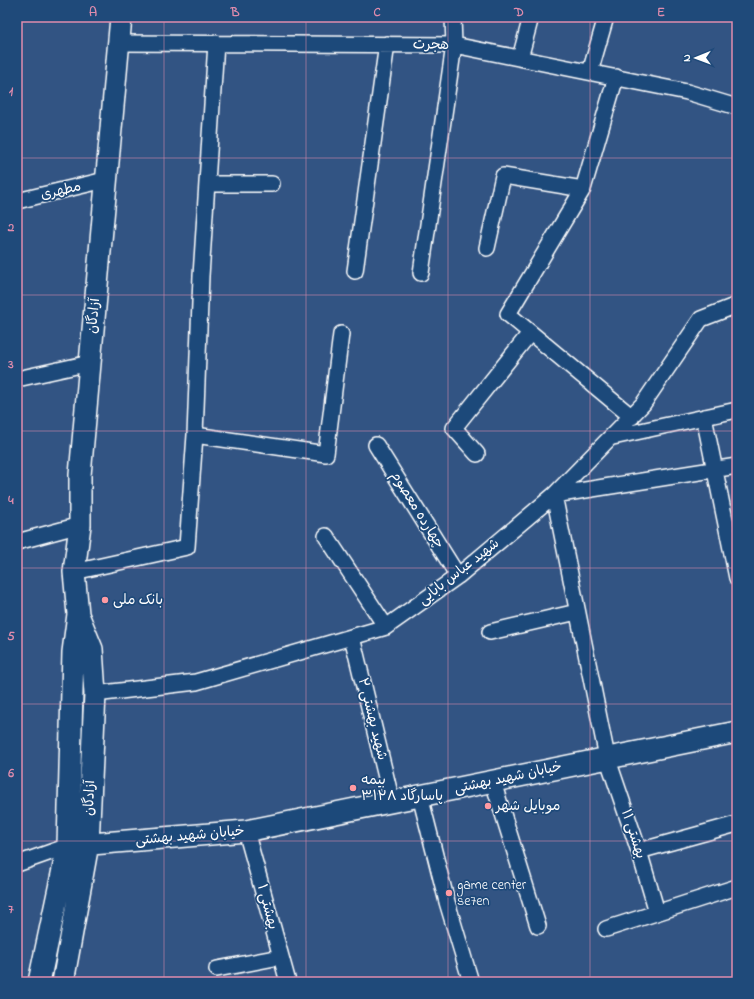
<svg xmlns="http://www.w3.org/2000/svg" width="754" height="999" viewBox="0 0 754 999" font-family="'Indie Flower','Playpen Sans Arabic',sans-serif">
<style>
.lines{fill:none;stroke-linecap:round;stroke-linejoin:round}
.street-casing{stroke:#fff;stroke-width:18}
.secondary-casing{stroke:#fff;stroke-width:24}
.street{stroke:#1f4a7a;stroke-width:15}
.secondary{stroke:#1f4a7a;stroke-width:21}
.grid{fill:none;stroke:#e08cad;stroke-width:1;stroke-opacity:0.55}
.poi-dot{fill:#ff9aa2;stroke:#1f4a7a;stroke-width:1.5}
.labels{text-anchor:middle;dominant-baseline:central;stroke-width:3.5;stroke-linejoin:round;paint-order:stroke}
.street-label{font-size:14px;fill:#fff;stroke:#1f4a7a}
.poi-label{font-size:14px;fill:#fff;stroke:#1f4a7a;text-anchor:start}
.neatline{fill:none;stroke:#e08cad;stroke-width:1.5}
.grid-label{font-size:13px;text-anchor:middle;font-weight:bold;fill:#e08cad}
</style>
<rect width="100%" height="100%" fill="#325483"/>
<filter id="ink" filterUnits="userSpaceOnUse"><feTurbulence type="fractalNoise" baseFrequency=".025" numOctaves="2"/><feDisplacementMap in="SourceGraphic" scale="8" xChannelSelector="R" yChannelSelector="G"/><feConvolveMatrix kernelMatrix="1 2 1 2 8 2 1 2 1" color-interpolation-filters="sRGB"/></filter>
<g filter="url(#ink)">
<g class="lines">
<g class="street-casing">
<path id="street" d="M 119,43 L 454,45 L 687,92 L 737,107
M 520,58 L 531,17
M 590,72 L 606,17
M 616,77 L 583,189 L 508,314 L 632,417
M 207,184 L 272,184
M 17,201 L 105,180
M 487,248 L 503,176 L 583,189
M 355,271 L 387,44
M 421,273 L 454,45 L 453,17
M 17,379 L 90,363
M 704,417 L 737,578
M 195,435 L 326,454 L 341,334
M 613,437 L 737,410
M 376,445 L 458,576
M 477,454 L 454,428 L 530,333
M 326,536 L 386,627
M 17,542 L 80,525
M 74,572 L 187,547 L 195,435 L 201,276 L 216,43
M 490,632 L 577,612
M 352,637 L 392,802
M 95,694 L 196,682 L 386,627 L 458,576 L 554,495 L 643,404 L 701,319 L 737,305
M 493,782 L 538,926
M 420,796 L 447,902 L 471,982
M 246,831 L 288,982
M 639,851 L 733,825
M 17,864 L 68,846
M 657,912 L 639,851 L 607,757 L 554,495 L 737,466
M 606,929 L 737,887
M 217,969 L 280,957"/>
</g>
<g class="secondary-casing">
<path id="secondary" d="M 68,846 L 246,831 L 737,732
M 39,982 L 68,846 L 73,652 L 78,614 L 74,572 L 80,525 L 80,475 L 121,17
M 63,982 L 88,844 L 95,694 L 92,649 L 79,617"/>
</g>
<use href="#street" class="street"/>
<use href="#secondary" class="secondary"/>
</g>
</g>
<path class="grid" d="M 164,17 L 164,982M 306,17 L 306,982M 448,17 L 448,982M 590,17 L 590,982M 17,158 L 737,158M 17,295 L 737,295M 17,431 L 737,431M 17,568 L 737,568M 17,704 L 737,704M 17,841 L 737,841"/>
<g class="poi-dot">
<circle cx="105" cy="600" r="4"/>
<circle cx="353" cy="788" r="4"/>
<circle cx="488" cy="806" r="4"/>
<circle cx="449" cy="893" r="4"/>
</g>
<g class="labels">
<g class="street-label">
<text transform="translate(431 45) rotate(1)">هجرت</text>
<text transform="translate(61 191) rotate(-13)">مطهری</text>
<text transform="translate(94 316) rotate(-85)">آزادگان</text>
<text transform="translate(417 510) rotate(58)">چهارده معصوم</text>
<text transform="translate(459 572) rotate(-38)">شهید عباس بابایی</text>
<text transform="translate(372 719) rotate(76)">شهید بهشتی ۲</text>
<text transform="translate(508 778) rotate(-12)">خیابان شهید بهشتی</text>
<text transform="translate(90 798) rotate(-88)">آزادگان</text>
<text transform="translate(633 834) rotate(72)">بهشتی ۱۱</text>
<text transform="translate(190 836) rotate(-5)">خیابان شهید بهشتی</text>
<text transform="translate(267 907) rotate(75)">بهشتی ۱</text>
</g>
<g class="poi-label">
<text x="113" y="600">بانک ملی</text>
<text x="361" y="780">بیمه<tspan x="361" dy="16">پاسارگاد ۳۱۲۸</tspan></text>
<text x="496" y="806">موبایل شهر</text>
<text x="457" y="885">game center<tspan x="457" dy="16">se7en</tspan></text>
</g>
</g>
<rect width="754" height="999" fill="none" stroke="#1f4a7a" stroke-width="44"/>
<g transform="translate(696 58) rotate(269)" stroke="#1f4a7a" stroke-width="3" paint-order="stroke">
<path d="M0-3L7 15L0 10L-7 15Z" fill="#ffffff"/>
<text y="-6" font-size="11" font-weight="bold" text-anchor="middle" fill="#ffffff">N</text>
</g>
<rect x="22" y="22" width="710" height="955" class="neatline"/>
<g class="grid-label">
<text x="93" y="16">A</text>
<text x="235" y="16">B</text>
<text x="377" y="16">C</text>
<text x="519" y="16">D</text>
<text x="661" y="16">E</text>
<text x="11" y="95">1</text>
<text x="11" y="231">2</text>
<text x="11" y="368">3</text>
<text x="11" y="504">4</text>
<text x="11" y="640">5</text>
<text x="11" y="777">6</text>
<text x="11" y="913">7</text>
</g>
</svg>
